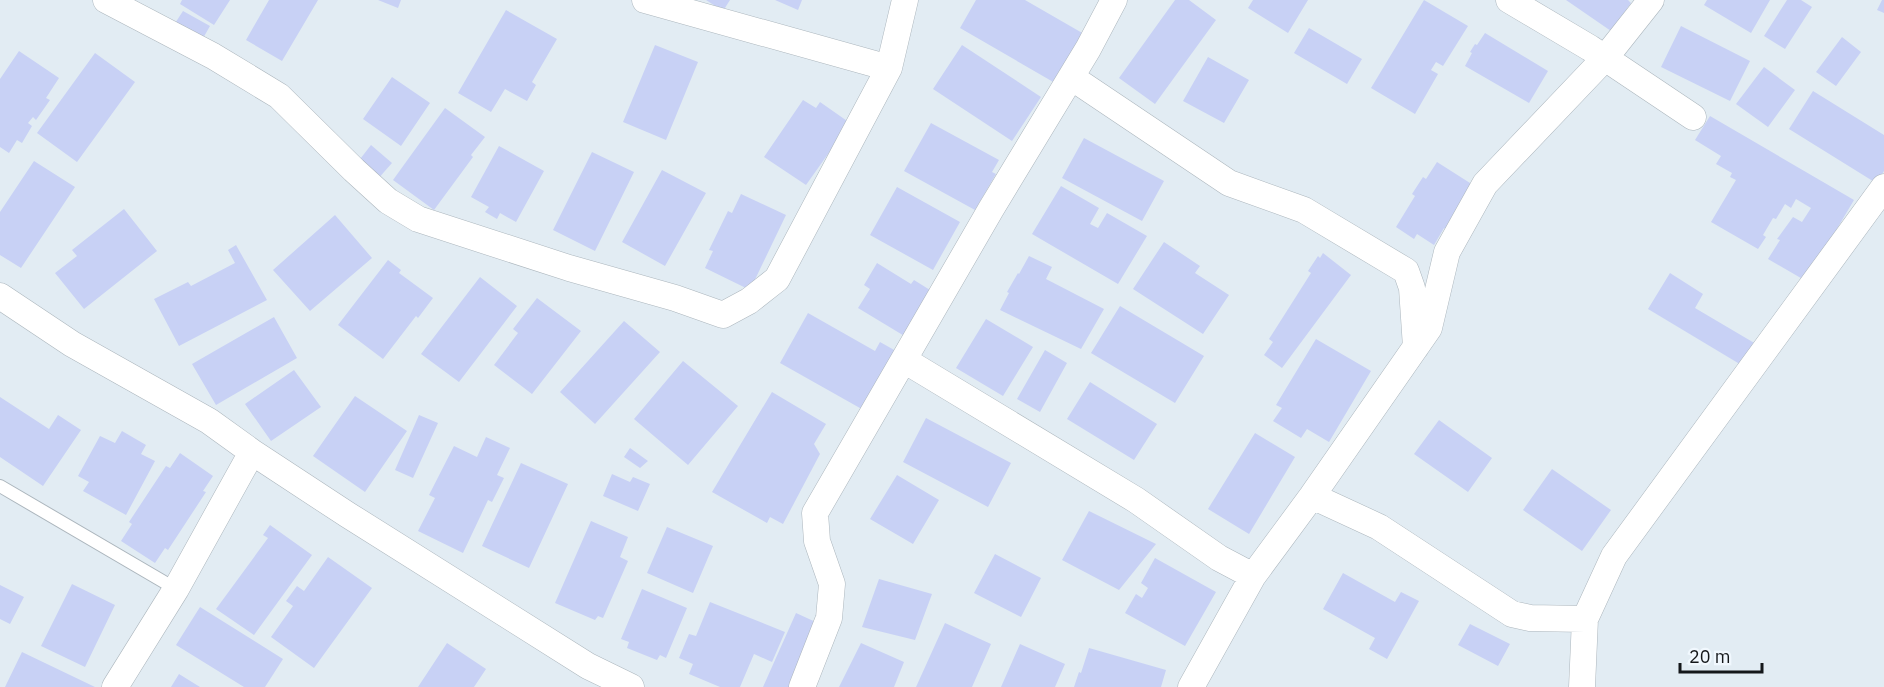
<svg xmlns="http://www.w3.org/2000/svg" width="1884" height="687" viewBox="0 0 1884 687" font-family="'IBM Plex Sans',sans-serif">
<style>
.building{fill:#c8d1f5}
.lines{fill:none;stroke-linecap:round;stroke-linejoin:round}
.lane-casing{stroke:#acb6bd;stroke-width:14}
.street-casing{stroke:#acb6bd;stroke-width:27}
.lane{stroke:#fff;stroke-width:12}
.street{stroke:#fff;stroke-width:26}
</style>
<rect width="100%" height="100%" fill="#e2ecf3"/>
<path class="building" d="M 182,0 L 230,0 L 214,25 L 180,4 Z
M 269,0 L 318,0 L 282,61 L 246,40 Z
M 378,0 L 401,0 L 398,8 Z
M 706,0 L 730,0 L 723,11 Z
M 775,0 L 802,0 L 798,10 Z
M 976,0 L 1025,0 L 1084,34 L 1055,83 L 960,28 Z
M 1175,0 L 1189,0 L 1216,20 L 1155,104 L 1119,78 Z
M 1253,0 L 1308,0 L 1288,33 L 1248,8 Z
M 1424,0 L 1468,26 L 1443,66 L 1436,62 L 1431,70 L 1438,74 L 1415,114 L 1371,88 Z
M 1566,0 L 1628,0 L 1631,3 L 1611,31 Z
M 1707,0 L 1770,0 L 1751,33 L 1704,5 Z
M 1787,0 L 1801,0 L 1812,7 L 1785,49 L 1764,36 Z
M 1882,0 L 1884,0 L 1884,13 L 1877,10 Z
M 506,10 L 557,39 L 532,82 L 536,85 L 527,101 L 505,89 L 491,112 L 458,93 Z
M 183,11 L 210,26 L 198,47 L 170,31 Z
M 1681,26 L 1750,61 L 1730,101 L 1661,67 Z
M 1309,28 L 1362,59 L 1347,84 L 1294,53 Z
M 1485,33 L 1548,71 L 1529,103 L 1465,66 L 1472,53 L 1470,52 L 1475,44 L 1477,45 Z
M 1842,37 L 1861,52 L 1836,86 L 1816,72 Z
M 655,45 L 698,62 L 666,140 L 623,122 Z
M 962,45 L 1041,97 L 1012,141 L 933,89 Z
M 19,51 L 59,78 L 46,98 L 50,100 L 36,120 L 33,117 L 28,123 L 32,126 L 22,143 L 17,140 L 9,153 L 0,147 L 0,79 Z
M 95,53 L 135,82 L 77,162 L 37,133 Z
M 1208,57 L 1249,80 L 1224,123 L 1183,101 Z
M 1764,67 L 1795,90 L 1768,127 L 1736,104 Z
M 392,77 L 430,103 L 401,146 L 363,119 Z
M 1813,91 L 1884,135 L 1884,171 L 1876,183 L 1789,129 Z
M 803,100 L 816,108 L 820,102 L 850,123 L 806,185 L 764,157 Z
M 445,108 L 485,137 L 471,155 L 473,157 L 434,210 L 393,180 Z
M 1710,116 L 1854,200 L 1806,281 L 1768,259 L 1780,240 L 1777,239 L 1793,217 L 1802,222 L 1811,208 L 1796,199 L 1791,208 L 1785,204 L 1776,219 L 1773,218 L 1763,235 L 1766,237 L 1758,249 L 1711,222 L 1736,180 L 1730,177 L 1732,173 L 1716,164 L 1721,156 L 1695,140 Z
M 931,123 L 999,160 L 992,172 L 996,174 L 975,210 L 904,171 Z
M 1084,138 L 1164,181 L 1142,221 L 1062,178 Z
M 371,145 L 392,163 L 377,180 L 357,163 Z
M 499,146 L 544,171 L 516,222 L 500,213 L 497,219 L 485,212 L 489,207 L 471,197 Z
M 592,152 L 634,172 L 595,251 L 553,230 Z
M 34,161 L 75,187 L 21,268 L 0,255 L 0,212 Z
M 1437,162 L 1481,190 L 1454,234 L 1444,228 L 1434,245 L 1417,234 L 1414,239 L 1396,227 L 1415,196 L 1412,194 L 1423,177 L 1426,179 Z
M 662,170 L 706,193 L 665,266 L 622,242 Z
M 1061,186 L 1099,208 L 1090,224 L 1098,228 L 1107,213 L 1147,236 L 1118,284 L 1032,234 Z
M 897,187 L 960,222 L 933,270 L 870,235 Z
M 741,194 L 786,215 L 750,290 L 705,268 L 713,251 L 709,250 L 728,211 L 732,213 Z
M 124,209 L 157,251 L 84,309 L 55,273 L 77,256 L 72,250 Z
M 335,215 L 372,258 L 310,311 L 273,270 Z
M 1164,242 L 1200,266 L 1195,273 L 1229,295 L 1203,334 L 1133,289 Z
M 236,245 L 267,300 L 179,346 L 154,299 L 188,282 L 191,286 L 235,263 L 228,250 Z
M 1323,253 L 1351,275 L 1282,368 L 1264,355 L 1273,342 L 1269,339 L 1311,273 L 1308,271 L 1318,256 L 1320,258 Z
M 1029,256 L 1052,267 L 1046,279 L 1104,309 L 1081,349 L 1000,310 L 1009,293 L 1007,292 L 1018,273 L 1019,274 Z
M 388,260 L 401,270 L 399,273 L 433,298 L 418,318 L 416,316 L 383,359 L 338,325 Z
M 877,263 L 911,284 L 914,280 L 938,295 L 911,340 L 858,308 L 870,289 L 864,285 Z
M 1670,273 L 1703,294 L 1695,308 L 1756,344 L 1743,366 L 1648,309 Z
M 480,277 L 517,306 L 459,382 L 421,354 Z
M 537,298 L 581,331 L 532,394 L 494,365 L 518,333 L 513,329 Z
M 1120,306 L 1204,356 L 1175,403 L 1091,353 Z
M 808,313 L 875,351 L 880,342 L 896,351 L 867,412 L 780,363 Z
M 274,317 L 297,358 L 216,405 L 192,364 Z
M 986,319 L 1033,347 L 1003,396 L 956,368 Z
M 624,321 L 660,352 L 595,424 L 560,392 Z
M 1316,339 L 1371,371 L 1329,442 L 1307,429 L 1301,438 L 1273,421 L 1282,408 L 1276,405 Z
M 1045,350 L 1067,363 L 1040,412 L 1017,399 Z
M 683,361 L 738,406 L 688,465 L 634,419 Z
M 294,370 L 321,407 L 271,441 L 245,404 Z
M 1090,382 L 1157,424 L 1134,460 L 1067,419 Z
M 772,392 L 826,424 L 814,444 L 820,454 L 783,524 L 770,517 L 767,523 L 712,492 Z
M 355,396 L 407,431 L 365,492 L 313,456 Z
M 0,397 L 49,429 L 58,415 L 81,430 L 43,486 L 0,457 Z
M 419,415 L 438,423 L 413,478 L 395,470 Z
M 926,418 L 1011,463 L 988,507 L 903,462 Z
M 1439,420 L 1492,458 L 1468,492 L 1414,454 Z
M 122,431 L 146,445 L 141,454 L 155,461 L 126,515 L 83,491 L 89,482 L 78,476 L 100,436 L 115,443 Z
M 1255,433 L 1295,457 L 1249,534 L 1208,509 Z
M 486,437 L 510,448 L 497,475 L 504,478 L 492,502 L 488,500 L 463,553 L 418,531 L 435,498 L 429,495 L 454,446 L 477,457 Z
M 630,448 L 648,461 L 640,468 L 624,457 Z
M 180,453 L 213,476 L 203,491 L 206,492 L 168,550 L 165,548 L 155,563 L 121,541 L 132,524 L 129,522 L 166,466 L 170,468 Z
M 521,463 L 568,484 L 529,568 L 482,546 Z
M 1552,469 L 1611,510 L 1582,551 L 1523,510 Z
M 612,474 L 630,482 L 633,477 L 650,484 L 638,511 L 603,496 Z
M 897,475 L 939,500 L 913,544 L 870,519 Z
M 1089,511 L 1156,544 L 1119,590 L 1062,560 Z
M 591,521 L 628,537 L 620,557 L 628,561 L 603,618 L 598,616 L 595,620 L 555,603 Z
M 270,525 L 312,555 L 254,635 L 216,609 L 268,538 L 263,535 Z
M 667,527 L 713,546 L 693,593 L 647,573 Z
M 995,554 L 1041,578 L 1021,617 L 974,593 Z
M 328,557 L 372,588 L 314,668 L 271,637 L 293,606 L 286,601 L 297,586 L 304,591 Z
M 1155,558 L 1216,592 L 1185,646 L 1125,613 L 1136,594 L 1142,598 L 1148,588 L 1141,583 Z
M 1343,573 L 1395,602 L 1401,592 L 1419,601 L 1387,659 L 1369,649 L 1375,638 L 1323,609 Z
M 879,579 L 932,594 L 915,640 L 862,627 Z
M 72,584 L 115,605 L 85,667 L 41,646 Z
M 0,585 L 24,597 L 10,624 L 0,619 Z
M 642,589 L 687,608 L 666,658 L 660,655 L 657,660 L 627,648 L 629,642 L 621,639 Z
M 710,602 L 785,632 L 772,662 L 754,654 L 740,687 L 720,687 L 689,674 L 693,664 L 679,658 L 689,634 L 696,636 Z
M 200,607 L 283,659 L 265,687 L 244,687 L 176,645 Z
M 796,613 L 820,624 L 792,687 L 763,687 Z
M 945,623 L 991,644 L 972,687 L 916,687 Z
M 1470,624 L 1510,644 L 1498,666 L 1458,645 Z
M 447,643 L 486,669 L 474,687 L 418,687 Z
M 861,643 L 904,662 L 894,687 L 839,687 Z
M 1020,644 L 1065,664 L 1055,687 L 1001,687 Z
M 1089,648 L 1166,670 L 1161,687 L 1074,687 L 1079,672 L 1081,673 Z
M 22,652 L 95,687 L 5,687 Z
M 179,674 L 200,687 L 171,687 Z"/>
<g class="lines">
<g class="lane-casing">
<path id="lane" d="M 0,486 L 176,589"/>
</g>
<g class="street-casing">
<path id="street" d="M 106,0 L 213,56 L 279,96 L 354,170 L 388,201 L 418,219 L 569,268 L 675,298 L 723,315 L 749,301 L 777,279 L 889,68 L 905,0
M 645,0 L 889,68
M 1509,0 L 1590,48 L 1693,117
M 1071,77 L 1229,183 L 1304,210 L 1406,271 L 1412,288 L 1416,347
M 0,296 L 72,344 L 209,421 L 252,452 L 348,515 L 588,666 L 631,687
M 904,360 L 1136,500 L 1219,558 L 1253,576
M 1312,496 L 1379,527 L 1512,614 L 1530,618 L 1585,619
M 115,687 L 176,589 L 252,452
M 802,687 L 829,618 L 832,584 L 817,541 L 815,513 L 991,209 L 1088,49 L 1114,0
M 1191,687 L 1253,576 L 1312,496 L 1429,328 L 1447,252 L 1485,184 L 1605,58 L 1651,0
M 1582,687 L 1585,619 L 1614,556 L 1884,187"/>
</g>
<use href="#lane" class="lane"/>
<use href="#street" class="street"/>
</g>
<path d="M1680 663v9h82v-9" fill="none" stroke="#14171a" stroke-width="3"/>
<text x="1689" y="663" font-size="18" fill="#14171a" stroke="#f1f8fe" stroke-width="4.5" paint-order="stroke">20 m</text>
</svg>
